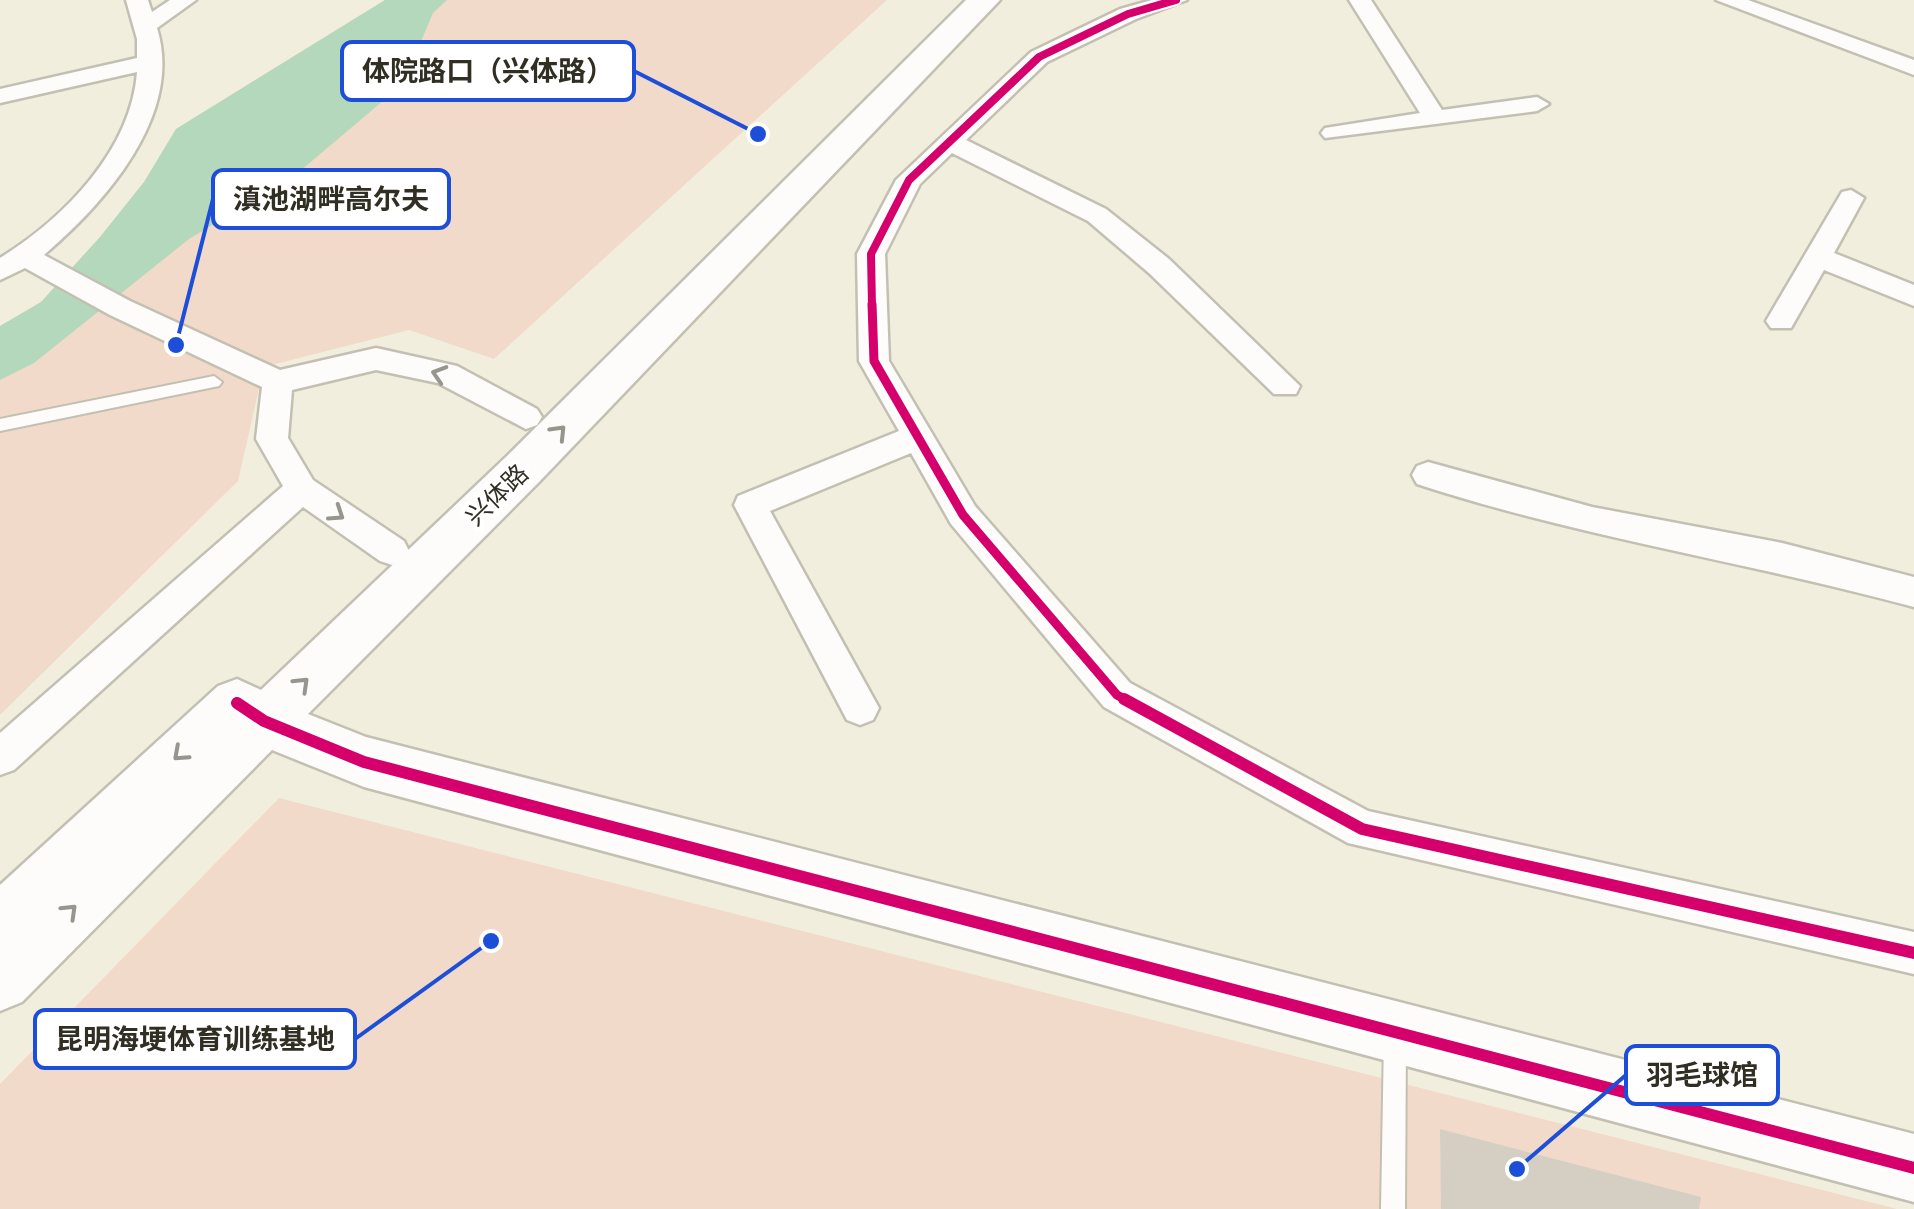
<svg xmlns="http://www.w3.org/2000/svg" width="1914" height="1209" viewBox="0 0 1914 1209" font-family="'DM Sans','Noto Sans SC',sans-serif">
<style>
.green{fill:#f2daca}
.water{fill:#b4d8bb}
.building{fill:#d5cfc3}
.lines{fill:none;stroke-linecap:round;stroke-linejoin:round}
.lane-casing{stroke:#c3c0b3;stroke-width:4}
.street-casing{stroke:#c3c0b3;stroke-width:5}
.secondary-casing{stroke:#c3c0b3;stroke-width:5}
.lane{fill:#fdfcfa;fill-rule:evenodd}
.street{fill:#fdfcfa;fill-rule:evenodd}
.secondary{fill:#fdfcfa;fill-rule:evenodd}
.cycleway-far2-casing{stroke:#fff;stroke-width:12}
.cycleway-far1-casing{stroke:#fff;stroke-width:15}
.cycleway-casing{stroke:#fff;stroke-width:19}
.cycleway-far2{stroke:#d6006c;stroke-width:8}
.cycleway-far1{stroke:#d6006c;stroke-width:9}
.cycleway{stroke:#d6006c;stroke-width:12}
.oneway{stroke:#97958e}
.labels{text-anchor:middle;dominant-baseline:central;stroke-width:9;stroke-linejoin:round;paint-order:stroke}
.street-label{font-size:25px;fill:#312e23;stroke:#fff}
.leader{fill:none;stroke:#1d4ed8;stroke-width:4}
.callout-dot{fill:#1d4ed8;stroke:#fff;stroke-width:4}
.callout{fill:#fff;stroke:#1d4ed8;stroke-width:4}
.callout-label{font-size:28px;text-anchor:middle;font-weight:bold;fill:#312e23}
</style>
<rect width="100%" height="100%" fill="#f2eedd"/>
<path class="green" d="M 385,0 L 887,0 L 494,359 L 409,330 L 264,367 L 238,481 L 0,715 L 0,326 L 41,302 L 100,237 L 144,182 L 176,129 Z
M 279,798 L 1897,1209 L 0,1209 L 0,1084 Z"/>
<path class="water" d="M 385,0 L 447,0 L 433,13 L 403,84 L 293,177 L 189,239 L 34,363 L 0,380 L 0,326 L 41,302 L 100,237 L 144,182 L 176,129 Z"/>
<path class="building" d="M 1440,1129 L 1701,1197 L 1699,1209 L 1441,1209 Z"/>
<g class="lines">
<g class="lane-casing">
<path id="lane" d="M 214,376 L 222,382 L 219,386 L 0,431 L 0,419 Z
M 1395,1028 L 1403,1031 L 1406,1039 L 1405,1209 L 1381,1209 L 1384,1039 L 1387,1031 Z"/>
</g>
<g class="street-casing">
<path id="street" d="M 126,0 L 148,0 L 152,12 L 170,0 L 196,0 L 157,28 C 184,115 104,204 44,255 L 130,301 L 280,370 L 376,348 L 457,366 L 537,409 L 542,417 L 537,425 L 526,429 L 438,383 L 376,370 L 292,390 L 288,438 L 313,480 L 404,541 L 409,551 L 404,561 L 392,565 L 380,561 L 303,507 L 14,770 L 0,775 L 0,733 L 283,486 L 256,439 L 262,387 L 110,315 L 25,268 L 0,280 L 0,258 C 63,219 131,151 137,72 L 0,103 L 0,89 L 137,58 L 137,39 Z
M 1152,0 L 1187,0 L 1136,19 L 1047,62 L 966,140 L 1106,209 L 1169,259 L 1300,386 L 1296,394 L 1274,394 L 1149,273 L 1088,221 L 952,153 L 920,184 L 885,254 L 889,361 L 975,506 L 1130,683 L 1368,811 L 1914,932 L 1914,974 L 1348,843 L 1104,707 L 951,524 L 911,453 L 770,511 L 879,708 L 873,720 L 860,725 L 847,720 L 734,505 L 738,496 L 899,431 L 859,361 L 857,254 L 896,180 L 1031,52 L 1120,9 Z
M 1349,0 L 1371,0 L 1442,110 L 1537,97 L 1549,104 L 1537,111 L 1325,138 L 1321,133 L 1325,128 L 1420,113 Z
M 1716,0 L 1748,0 L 1914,60 L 1914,75 Z
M 1851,190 L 1864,198 L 1834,253 L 1914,285 L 1914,306 L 1824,270 L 1791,328 L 1771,328 L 1766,321 L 1842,192 Z
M 1428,462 L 1592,507 L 1782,543 L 1914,577 L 1914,607 C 1749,562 1579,537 1417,484 L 1412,475 L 1417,466 Z"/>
</g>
<g class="secondary-casing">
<path id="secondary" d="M 966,0 L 1000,0 L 539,482 L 308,714 L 366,737 L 1914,1134 L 1914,1202 L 364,787 L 272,750 L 22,1002 L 0,1011 L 0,885 L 218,686 L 237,679 L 261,690 L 507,456 Z"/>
</g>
<use href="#lane" class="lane"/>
<use href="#street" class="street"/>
<use href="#secondary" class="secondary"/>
<g class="cycleway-far2-casing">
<path id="cycleway-far2" d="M 872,307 L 871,254 L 909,180 L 1039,57 L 1128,14 L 1176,0"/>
</g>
<g class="cycleway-far1-casing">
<path id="cycleway-far1" d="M 872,304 L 874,361 L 963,515 L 1117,695 L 1128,701"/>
</g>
<g class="cycleway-casing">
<path id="cycleway" d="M 1124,699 L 1362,829 L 1914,953
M 237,703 L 264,721 L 364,762 L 1914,1168"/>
</g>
<use href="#cycleway-far2" class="cycleway-far2"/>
<use href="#cycleway-far1" class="cycleway-far1"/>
<use href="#cycleway" class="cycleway"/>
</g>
<defs><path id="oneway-chevron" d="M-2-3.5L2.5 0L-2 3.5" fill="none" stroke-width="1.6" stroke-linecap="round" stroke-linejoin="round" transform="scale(2.5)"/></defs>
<g class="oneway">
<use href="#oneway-chevron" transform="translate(439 374) rotate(-163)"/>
<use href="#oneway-chevron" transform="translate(559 432) rotate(-46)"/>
<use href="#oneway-chevron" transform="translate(337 514) rotate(34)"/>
<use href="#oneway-chevron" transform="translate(302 684) rotate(-44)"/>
<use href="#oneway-chevron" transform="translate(180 754) rotate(138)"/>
<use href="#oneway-chevron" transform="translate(70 911) rotate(-44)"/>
</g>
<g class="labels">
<g class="street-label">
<text transform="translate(497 495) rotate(-44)">兴体路</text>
</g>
</g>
<path class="leader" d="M758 134L634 71M176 345L213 199M491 941L355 1039M1517 1169L1626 1075"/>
<g class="callout-dot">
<circle cx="758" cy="134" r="10"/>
<circle cx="176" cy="345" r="10"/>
<circle cx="491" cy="941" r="10"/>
<circle cx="1517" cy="1169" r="10"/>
</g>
<g class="callout">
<rect x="342" y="42" width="292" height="58" rx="10"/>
<rect x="213" y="170" width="236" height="58" rx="10"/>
<rect x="35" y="1010" width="320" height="58" rx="10"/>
<rect x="1626" y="1046" width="152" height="58" rx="10"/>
</g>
<g class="callout-label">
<text x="488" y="81">体院路口（兴体路）</text>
<text x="331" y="209">滇池湖畔高尔夫</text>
<text x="195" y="1049">昆明海埂体育训练基地</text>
<text x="1702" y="1085">羽毛球馆</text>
</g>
</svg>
